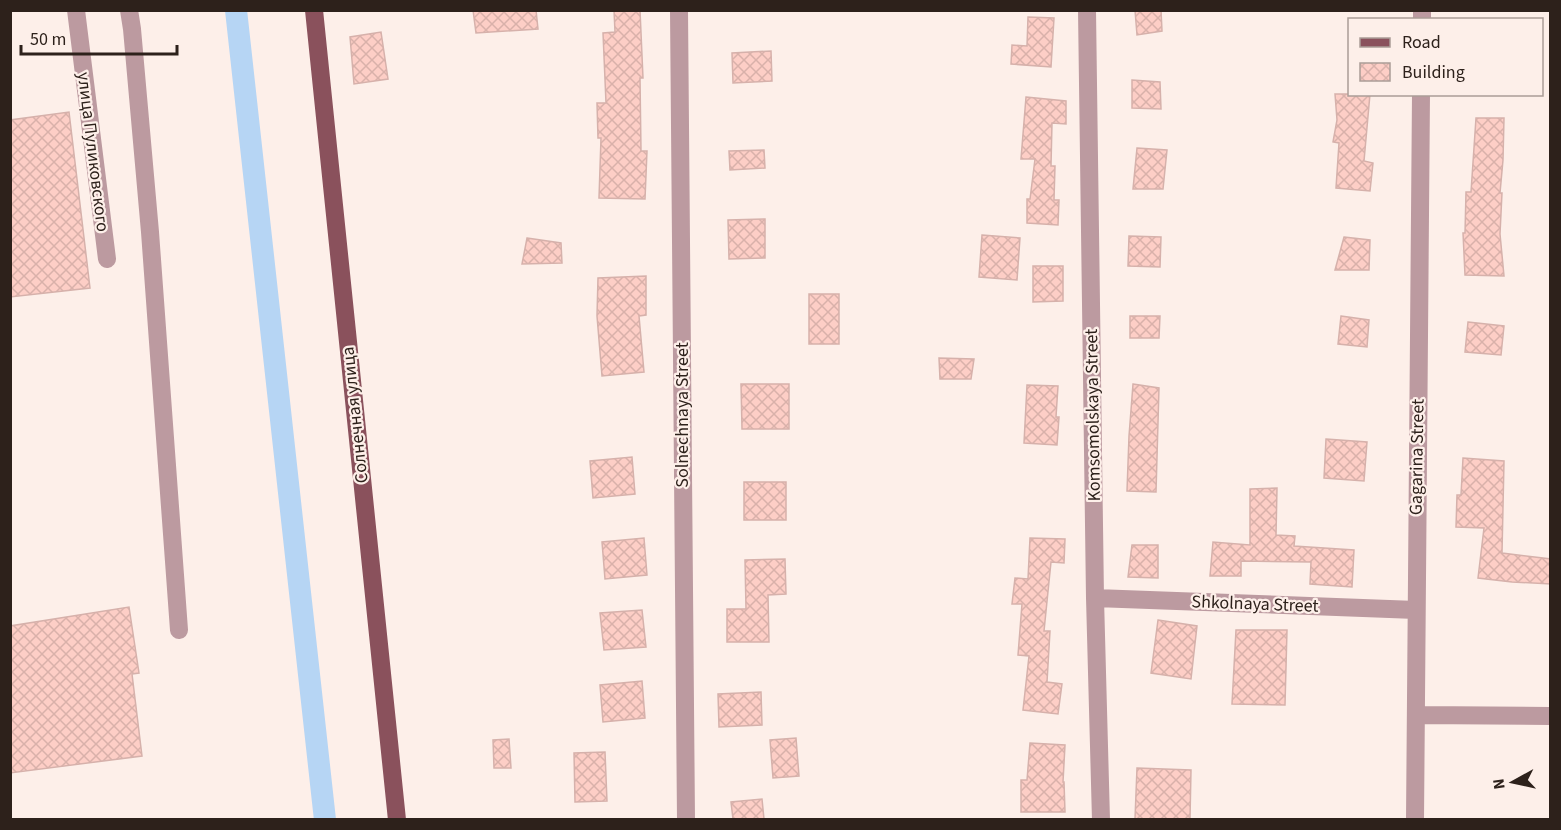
<svg xmlns="http://www.w3.org/2000/svg" width="1561" height="830" viewBox="0 0 1561 830" font-family="'Source Sans 3',sans-serif">
<style>
.lines{fill:none;stroke-linecap:round;stroke-linejoin:round}
.canal{stroke:#b6d5f4;stroke-width:22}
.building{fill:url(#building-cross-hatch);stroke:#d6b1ab;stroke-width:1.5}
.minor{stroke:#bc9aa0;stroke-width:18}
.major{stroke:#8a515c;stroke-width:18}
.labels{text-anchor:middle;dominant-baseline:central;stroke-width:4.5;stroke-linejoin:round;paint-order:stroke}
.street-label{font-size:18px;fill:#2d211b;stroke:#fdefe9}
</style>
<defs>
<pattern id="building-cross-hatch" width="8" height="8" patternUnits="userSpaceOnUse" patternTransform="scale(1.5)"><rect width="8" height="8" fill="#fdcec6"/><path d="M0 0l8 8M0 8l8-8" fill="none" stroke="#d9b1aa"/></pattern>
</defs>
<rect width="100%" height="100%" fill="#fdefe9"/>
<g class="lines">
<path class="canal" d="M 236,10 L 325,820"/>
</g>
<path class="building" d="M 473,10 L 536,10 L 538,29 L 476,33 Z
M 614,10 L 640,10 L 643,78 L 640,78 L 641,151 L 647,151 L 645,199 L 599,198 L 601,138 L 598,138 L 597,103 L 606,103 L 603,33 L 615,32 Z
M 1135,10 L 1161,10 L 1162,31 L 1137,35 Z
M 1028,17 L 1054,18 L 1051,67 L 1011,64 L 1012,45 L 1027,46 Z
M 381,32 L 388,79 L 354,84 L 350,37 Z
M 771,51 L 772,81 L 733,83 L 732,53 Z
M 1132,80 L 1160,82 L 1161,109 L 1132,108 Z
M 1335,94 L 1370,94 L 1364,161 L 1373,163 L 1370,191 L 1336,188 L 1339,143 L 1333,142 L 1337,120 Z
M 1026,97 L 1066,101 L 1066,124 L 1052,123 L 1051,166 L 1055,166 L 1054,200 L 1059,200 L 1058,225 L 1027,223 L 1027,199 L 1030,199 L 1035,159 L 1021,159 Z
M 69,112 L 90,288 L 10,297 L 10,120 Z
M 1476,118 L 1504,118 L 1503,160 L 1500,193 L 1502,193 L 1500,234 L 1504,276 L 1465,275 L 1463,233 L 1465,233 L 1466,192 L 1471,192 Z
M 1137,148 L 1167,150 L 1163,189 L 1133,189 Z
M 764,150 L 765,168 L 730,170 L 729,151 Z
M 765,219 L 765,258 L 729,259 L 728,220 Z
M 982,235 L 1020,238 L 1017,280 L 979,277 Z
M 1129,236 L 1161,237 L 1160,267 L 1128,266 Z
M 1344,237 L 1370,240 L 1369,270 L 1335,270 Z
M 527,238 L 561,243 L 562,263 L 522,264 Z
M 1033,266 L 1063,266 L 1063,301 L 1033,302 Z
M 646,276 L 646,315 L 639,316 L 644,372 L 602,376 L 597,316 L 598,278 Z
M 809,294 L 839,294 L 839,344 L 809,344 Z
M 1130,316 L 1160,316 L 1159,338 L 1130,338 Z
M 1341,316 L 1369,320 L 1367,347 L 1338,344 Z
M 1468,322 L 1504,326 L 1501,355 L 1465,352 Z
M 939,358 L 974,359 L 971,379 L 940,379 Z
M 741,384 L 789,384 L 789,429 L 742,429 Z
M 1133,384 L 1159,388 L 1156,492 L 1127,491 L 1129,436 Z
M 1027,385 L 1058,386 L 1056,417 L 1059,417 L 1057,445 L 1024,443 Z
M 1326,439 L 1367,442 L 1364,481 L 1324,478 Z
M 632,457 L 635,494 L 593,498 L 590,461 Z
M 1463,458 L 1504,461 L 1502,553 L 1551,559 L 1551,584 L 1512,582 L 1478,578 L 1484,528 L 1456,527 L 1457,495 L 1461,495 Z
M 744,482 L 786,482 L 786,520 L 744,520 Z
M 1277,488 L 1276,535 L 1295,536 L 1294,546 L 1354,550 L 1352,587 L 1310,584 L 1311,562 L 1241,561 L 1241,576 L 1210,576 L 1213,542 L 1250,545 L 1250,489 Z
M 644,538 L 647,575 L 605,579 L 602,542 Z
M 1030,538 L 1065,539 L 1064,563 L 1051,562 L 1044,631 L 1050,631 L 1047,682 L 1062,684 L 1058,714 L 1023,710 L 1029,656 L 1018,655 L 1022,604 L 1012,604 L 1015,578 L 1028,579 Z
M 1132,545 L 1158,545 L 1158,578 L 1128,577 Z
M 785,559 L 786,594 L 768,595 L 769,642 L 727,642 L 727,609 L 746,609 L 745,560 Z
M 129,607 L 139,673 L 132,674 L 142,756 L 10,773 L 10,626 Z
M 642,610 L 646,647 L 604,650 L 600,613 Z
M 1158,620 L 1197,626 L 1191,679 L 1151,673 Z
M 1236,630 L 1287,630 L 1285,705 L 1232,704 Z
M 642,681 L 645,718 L 603,722 L 600,685 Z
M 761,692 L 762,725 L 719,727 L 718,694 Z
M 796,738 L 799,776 L 773,778 L 770,740 Z
M 509,739 L 511,768 L 494,768 L 493,740 Z
M 1030,743 L 1065,745 L 1063,782 L 1064,782 L 1065,812 L 1021,812 L 1021,780 L 1027,780 Z
M 605,752 L 607,801 L 575,802 L 574,753 Z
M 1137,768 L 1191,770 L 1190,819 L 1135,819 Z
M 762,799 L 764,819 L 733,819 L 731,802 Z"/>
<g class="lines">
<path class="minor" d="M 76,10 L 107,259
M 129,10 L 132,29 L 150,232 L 179,630
M 679,10 L 686,820
M 1087,10 L 1095,598 L 1101,820
M 1422,20 L 1422,10
M 1095,598 L 1416,610
M 1417,715 L 1550,716
M 1415,820 L 1421,94"/>
<path class="major" d="M 314,10 L 397,820"/>
</g>
<g class="labels">
<g class="street-label">
<text transform="translate(93 152) rotate(83)">улица Пуликовского</text>
<text transform="translate(355 415) rotate(-96)">Солнечная улица</text>
<text transform="translate(682 415) rotate(-90)">Solnechnaya Street</text>
<text transform="translate(1093 415) rotate(-91)">Komsomolskaya Street</text>
<text transform="translate(1417 457) rotate(-89)">Gagarina Street</text>
<text transform="translate(1255 604) rotate(2)">Shkolnaya Street</text>
</g>
</g>
<rect width="1561" height="830" fill="none" stroke="#2d211b" stroke-width="24"/>
<rect x="1348" y="18" width="195" height="78" fill="#fdefe9" stroke="#aa9d97" stroke-width="1.5"/>
<rect x="1360" y="38" width="30" height="9" fill="#8a515c" stroke="#aa9d97" stroke-width="1.5"/>
<text x="1402" y="48" font-size="18" fill="#2d211b">Road</text>
<rect x="1360" y="63" width="30" height="18" fill="url(#building-cross-hatch)" stroke="#aa9d97" stroke-width="1.5"/>
<text x="1402" y="78" font-size="18" fill="#2d211b">Building</text>
<g transform="translate(1513 782) rotate(262)" stroke="#fdefe9" stroke-width="4.5" paint-order="stroke">
<path d="M0-4.5L10 22L0 15L-10 22Z" fill="#2d211b"/>
<text y="-9" font-size="16" font-weight="bold" text-anchor="middle" fill="#2d211b">N</text>
</g>
<path d="M21 45v9h156v-9" fill="none" stroke="#2d211b" stroke-width="3"/>
<text x="30" y="45" font-size="18" fill="#2d211b" stroke="#fdefe9" stroke-width="4.5" paint-order="stroke">50 m</text>
</svg>
